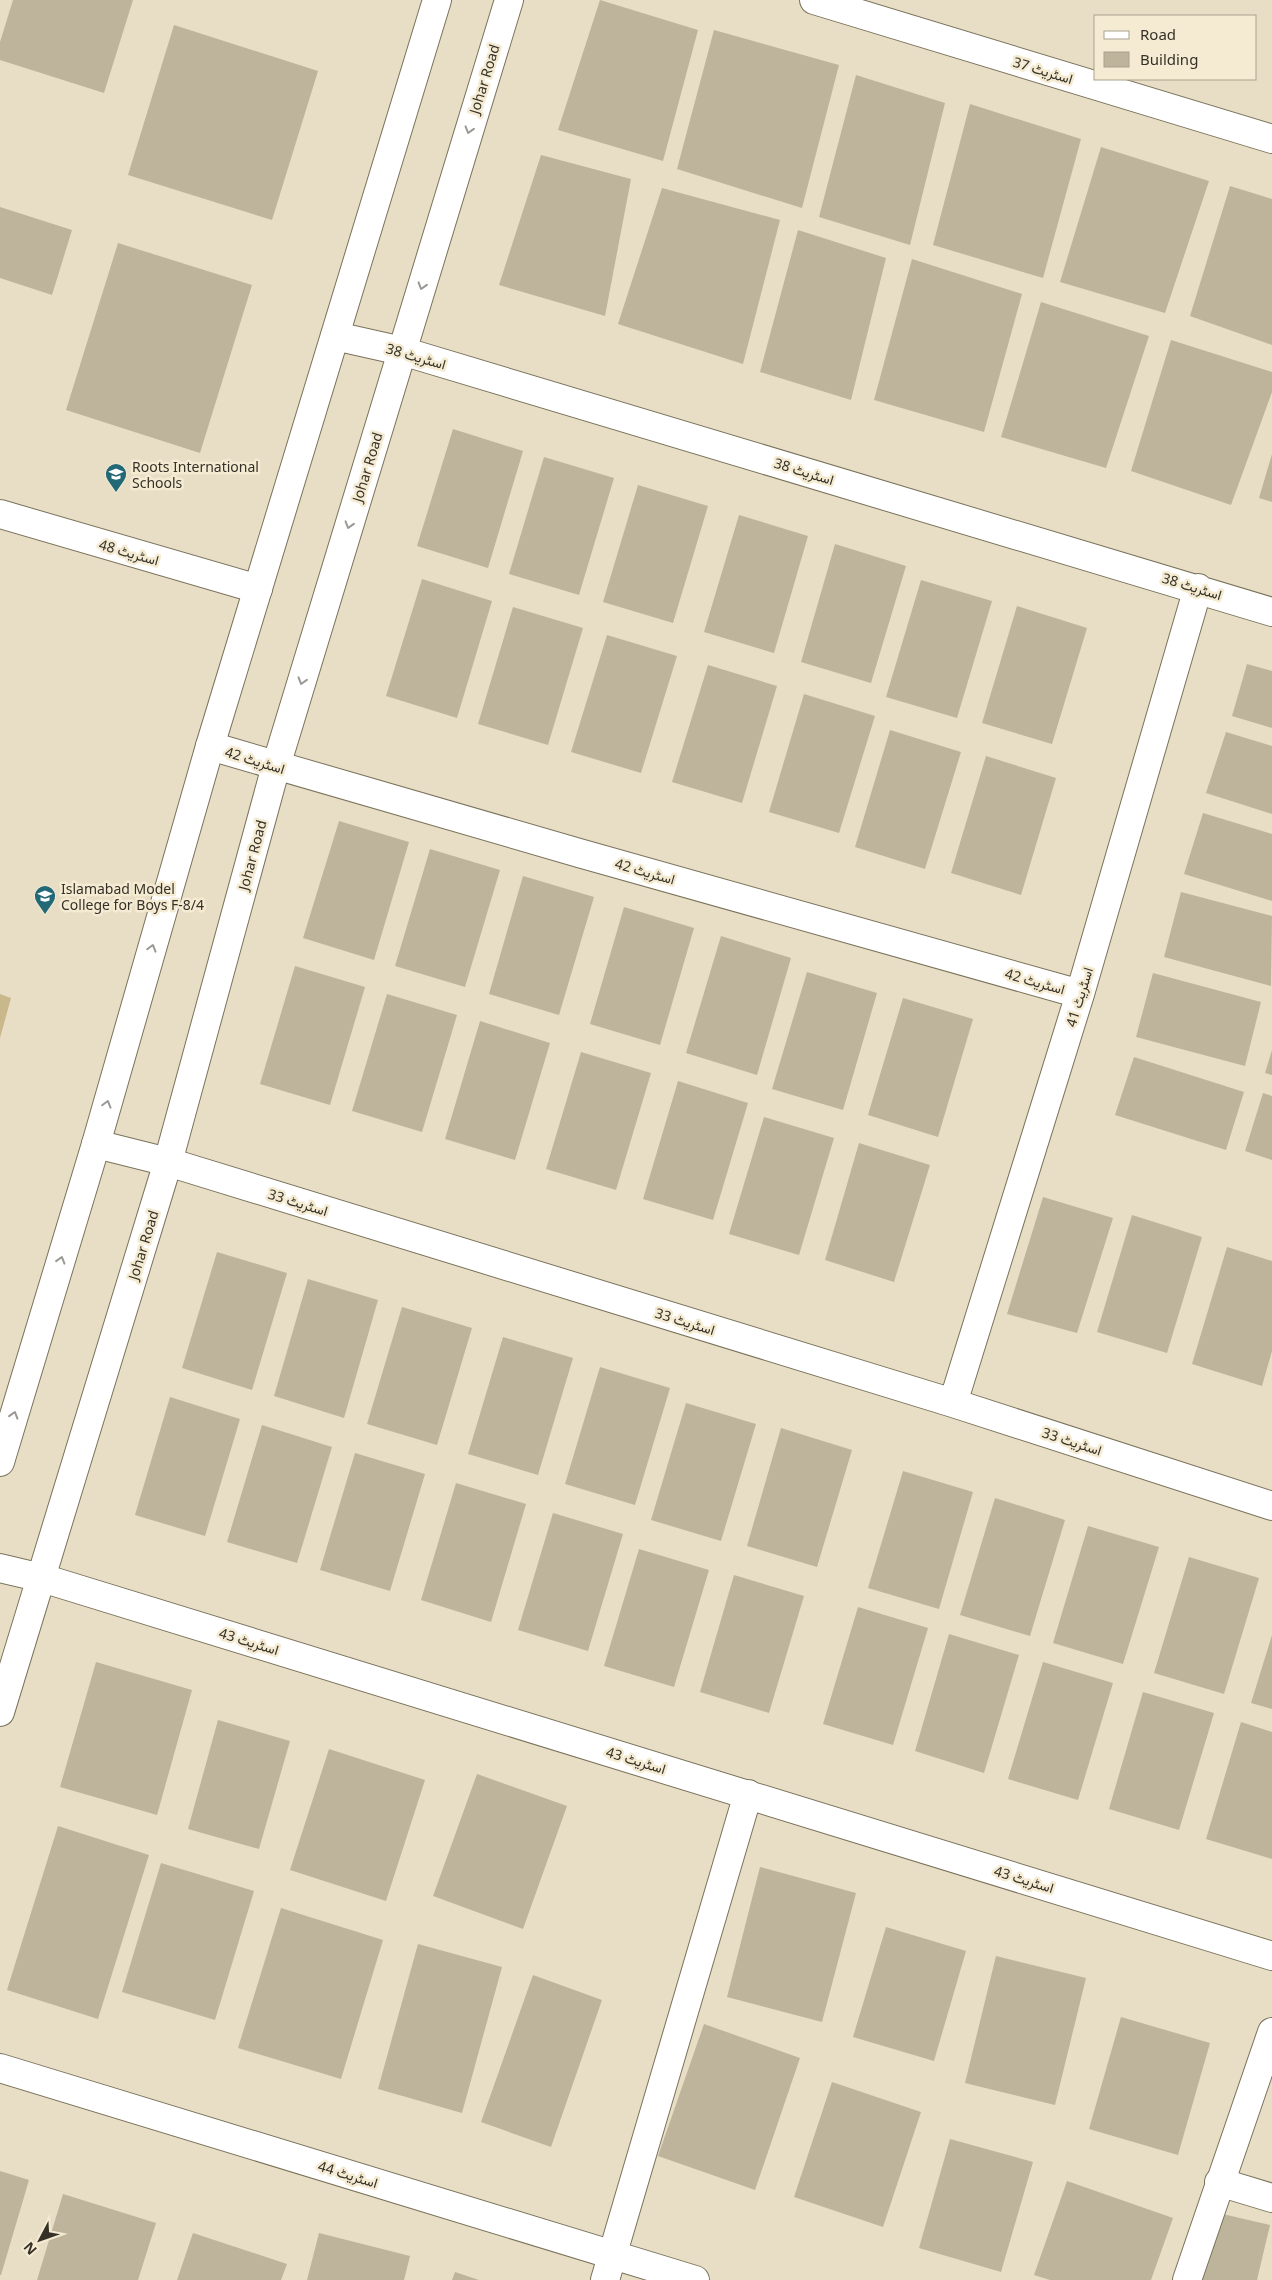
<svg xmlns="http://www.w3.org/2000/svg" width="1272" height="2280" viewBox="0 0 1272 2280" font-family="'Noto Sans',Vazirmatn,sans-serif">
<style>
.green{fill:#c9b88c}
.building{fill:#bdb49b}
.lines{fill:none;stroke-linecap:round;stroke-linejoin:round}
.pedestrian-casing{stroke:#7a725b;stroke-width:30}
.minor-casing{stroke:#7a725b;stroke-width:30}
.tertiary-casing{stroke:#7a725b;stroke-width:30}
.pedestrian{stroke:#fff;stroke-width:28}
.minor{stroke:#fff;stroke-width:28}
.tertiary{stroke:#fff;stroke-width:28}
.oneway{stroke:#9a9894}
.labels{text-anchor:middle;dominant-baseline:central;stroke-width:5;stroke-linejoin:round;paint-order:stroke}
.street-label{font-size:14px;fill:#353128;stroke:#f5ebd2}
.poi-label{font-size:14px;fill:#353128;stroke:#f5ebd2;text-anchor:start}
</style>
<rect width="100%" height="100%" fill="#e8dec5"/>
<path class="green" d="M 0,994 L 11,998 L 0,1038 Z"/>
<path class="building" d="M 13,0 L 133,0 L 104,93 L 0,60 L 0,42 Z
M 600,0 L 698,30 L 663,161 L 558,130 Z
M 174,25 L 318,71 L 272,220 L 128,175 Z
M 714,30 L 839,65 L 802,208 L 677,169 Z
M 856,75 L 945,103 L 910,245 L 819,217 Z
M 970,104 L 1081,139 L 1043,278 L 933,245 Z
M 1101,147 L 1209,181 L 1165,313 L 1060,282 Z
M 541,155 L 631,179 L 605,316 L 499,285 Z
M 1230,186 L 1272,199 L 1272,345 L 1190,316 Z
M 662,188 L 780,220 L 743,364 L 618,324 Z
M 0,207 L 72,230 L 52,295 L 0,278 Z
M 798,230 L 886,258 L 851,400 L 760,372 Z
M 118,243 L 252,285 L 200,453 L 66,410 Z
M 912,259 L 1022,294 L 984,432 L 874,400 Z
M 1041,302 L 1149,336 L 1106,468 L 1001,437 Z
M 1171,340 L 1272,372 L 1272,392 L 1231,505 L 1131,471 Z
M 453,429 L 523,451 L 488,568 L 417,546 Z
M 1272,454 L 1272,502 L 1259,498 Z
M 544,457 L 614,478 L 579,595 L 509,574 Z
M 638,485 L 708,506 L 673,623 L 603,602 Z
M 739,515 L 808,536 L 774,653 L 704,632 Z
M 835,544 L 906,566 L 871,683 L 801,662 Z
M 422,579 L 492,601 L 457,718 L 386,696 Z
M 921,580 L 992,601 L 957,718 L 886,697 Z
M 1017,606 L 1087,628 L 1052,744 L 982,723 Z
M 513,607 L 583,628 L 548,745 L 478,724 Z
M 607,635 L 677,656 L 641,773 L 571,752 Z
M 1247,664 L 1272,671 L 1272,728 L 1232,716 Z
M 708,665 L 777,686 L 742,803 L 672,782 Z
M 804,694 L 875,716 L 839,833 L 769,812 Z
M 890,730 L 961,752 L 925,869 L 855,847 Z
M 1226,732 L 1272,746 L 1272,814 L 1206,793 Z
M 986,756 L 1056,778 L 1021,895 L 951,873 Z
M 1203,813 L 1272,834 L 1272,901 L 1184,874 Z
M 339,821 L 409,842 L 374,960 L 303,938 Z
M 430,849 L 500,870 L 465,987 L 395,966 Z
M 523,876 L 594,897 L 559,1015 L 489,994 Z
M 1181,892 L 1272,916 L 1271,986 L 1164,957 Z
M 624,907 L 694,928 L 660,1045 L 590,1024 Z
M 721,936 L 791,958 L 757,1075 L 686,1053 Z
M 295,966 L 365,987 L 330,1105 L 260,1084 Z
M 807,972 L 877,993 L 843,1110 L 772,1089 Z
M 1153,973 L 1261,1002 L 1245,1066 L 1136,1037 Z
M 387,994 L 457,1015 L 422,1132 L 352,1111 Z
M 903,998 L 973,1019 L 938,1137 L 868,1115 Z
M 480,1021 L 550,1043 L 515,1160 L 445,1139 Z
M 1272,1050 L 1272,1075 L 1265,1073 Z
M 581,1052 L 651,1073 L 616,1190 L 546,1169 Z
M 1134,1057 L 1244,1092 L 1226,1150 L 1115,1115 Z
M 678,1081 L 748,1103 L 713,1220 L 643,1199 Z
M 1263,1093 L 1272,1096 L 1272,1160 L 1245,1151 Z
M 764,1117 L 834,1138 L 799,1255 L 729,1234 Z
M 859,1143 L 930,1165 L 894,1282 L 825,1260 Z
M 1043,1197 L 1113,1218 L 1077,1333 L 1007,1314 Z
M 1132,1215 L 1202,1237 L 1167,1353 L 1097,1332 Z
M 1227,1247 L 1272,1261 L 1272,1351 L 1262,1386 L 1192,1364 Z
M 217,1252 L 287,1273 L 252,1390 L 182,1368 Z
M 308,1279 L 378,1300 L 344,1418 L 274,1396 Z
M 402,1307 L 472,1328 L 437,1445 L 367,1424 Z
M 503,1337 L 573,1358 L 538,1475 L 468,1454 Z
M 600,1367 L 670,1388 L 635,1505 L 565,1484 Z
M 170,1397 L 240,1419 L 205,1536 L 135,1515 Z
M 686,1403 L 756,1424 L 721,1541 L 651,1520 Z
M 262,1425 L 332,1447 L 297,1563 L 227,1542 Z
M 781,1428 L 852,1450 L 817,1567 L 747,1546 Z
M 355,1453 L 425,1474 L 390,1591 L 320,1570 Z
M 903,1471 L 973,1492 L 939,1609 L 868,1588 Z
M 456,1483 L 526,1504 L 491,1622 L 421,1600 Z
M 995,1498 L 1065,1520 L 1030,1636 L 960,1615 Z
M 553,1513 L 623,1534 L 588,1651 L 518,1630 Z
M 1088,1526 L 1159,1547 L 1123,1664 L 1053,1643 Z
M 639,1549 L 709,1570 L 674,1687 L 604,1666 Z
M 1189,1557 L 1259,1578 L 1224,1694 L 1154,1673 Z
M 734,1575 L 804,1596 L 769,1713 L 700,1692 Z
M 858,1607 L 928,1628 L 893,1745 L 823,1724 Z
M 949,1634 L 1019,1655 L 984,1773 L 915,1751 Z
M 1272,1635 L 1272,1709 L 1251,1703 Z
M 96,1662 L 192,1690 L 157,1815 L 60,1787 Z
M 1043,1662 L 1113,1683 L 1078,1800 L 1008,1779 Z
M 1143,1692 L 1214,1713 L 1179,1830 L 1109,1809 Z
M 218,1720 L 290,1741 L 259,1849 L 188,1829 Z
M 1241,1722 L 1272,1732 L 1272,1859 L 1206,1839 Z
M 329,1749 L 425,1780 L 386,1901 L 290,1870 Z
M 477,1774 L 567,1806 L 523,1929 L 433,1896 Z
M 58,1826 L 149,1855 L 98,2019 L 7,1990 Z
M 161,1863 L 254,1891 L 215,2020 L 122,1992 Z
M 760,1867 L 856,1893 L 822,2022 L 727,1997 Z
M 281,1908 L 383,1940 L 341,2079 L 238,2048 Z
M 886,1927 L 966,1951 L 934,2061 L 853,2037 Z
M 418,1944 L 502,1967 L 462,2113 L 378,2089 Z
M 996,1956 L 1086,1978 L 1055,2105 L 965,2083 Z
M 533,1975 L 602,2000 L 551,2147 L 481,2122 Z
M 1121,2017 L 1210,2043 L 1178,2155 L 1089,2129 Z
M 704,2024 L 800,2058 L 755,2190 L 658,2156 Z
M 832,2082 L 921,2112 L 883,2227 L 794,2197 Z
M 950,2139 L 1033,2162 L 1001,2272 L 919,2248 Z
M 0,2171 L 29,2180 L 1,2275 L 0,2275 Z
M 1067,2181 L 1173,2218 L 1151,2280 L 1050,2280 L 1034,2275 Z
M 63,2194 L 156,2223 L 138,2280 L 37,2280 Z
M 1214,2212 L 1270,2225 L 1257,2280 L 1198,2280 Z
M 193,2233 L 287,2264 L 281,2280 L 177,2280 Z
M 319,2233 L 410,2256 L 404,2280 L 307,2280 Z
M 455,2272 L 479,2280 L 452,2280 Z"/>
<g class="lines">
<g class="pedestrian-casing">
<path id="pedestrian" d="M 1219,2182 L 1272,2198"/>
</g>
<g class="minor-casing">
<path id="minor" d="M 814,0 L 1272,139
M 335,336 L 402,351 L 1272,612
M 0,514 L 258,589
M 210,746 L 579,853 L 1080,994
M 96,1144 L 168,1162 L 953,1403 L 1272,1506
M 953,1403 L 1080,994 L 1198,588
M 0,1568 L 42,1578 L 1272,1956
M 0,2068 L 695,2280
M 605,2280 L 748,1794
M 1187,2280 L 1272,2032"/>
</g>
<g class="tertiary-casing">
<path id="tertiary" d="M 0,1462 L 96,1144 L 210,746 L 437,0
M 0,1712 L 168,1162 L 276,766 L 509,0"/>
</g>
<use href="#pedestrian" class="pedestrian"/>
<use href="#minor" class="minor"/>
<use href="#tertiary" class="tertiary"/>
</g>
<defs><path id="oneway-chevron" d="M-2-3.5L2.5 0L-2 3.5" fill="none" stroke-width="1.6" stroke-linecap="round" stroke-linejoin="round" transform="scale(1.25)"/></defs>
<g class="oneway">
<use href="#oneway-chevron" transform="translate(469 130) rotate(107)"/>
<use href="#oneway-chevron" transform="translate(422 286) rotate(107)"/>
<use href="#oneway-chevron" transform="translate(349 525) rotate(107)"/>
<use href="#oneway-chevron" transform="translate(302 681) rotate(107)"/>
<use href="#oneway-chevron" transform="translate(152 948) rotate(-74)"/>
<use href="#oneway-chevron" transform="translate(107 1104) rotate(-74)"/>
<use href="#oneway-chevron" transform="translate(61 1260) rotate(-73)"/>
<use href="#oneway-chevron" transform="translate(14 1415) rotate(-73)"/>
</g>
<defs>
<g id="school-pin" transform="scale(1.125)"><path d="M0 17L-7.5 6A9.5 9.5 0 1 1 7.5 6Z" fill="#226877" stroke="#f5ebd2"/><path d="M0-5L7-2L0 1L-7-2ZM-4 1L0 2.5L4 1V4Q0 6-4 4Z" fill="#fff"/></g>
<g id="university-pin" transform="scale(1.125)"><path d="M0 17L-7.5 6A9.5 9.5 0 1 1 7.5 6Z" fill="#226877" stroke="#f5ebd2"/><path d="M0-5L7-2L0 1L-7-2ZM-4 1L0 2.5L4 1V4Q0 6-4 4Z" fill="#fff"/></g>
</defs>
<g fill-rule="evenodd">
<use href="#school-pin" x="116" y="474"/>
<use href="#university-pin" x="45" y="896"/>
</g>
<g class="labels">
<g class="street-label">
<text transform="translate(1043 70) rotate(17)">اسٹریٹ 37</text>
<text transform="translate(484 79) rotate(-73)">Johar Road</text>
<text transform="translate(416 356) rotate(16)">اسٹریٹ 38</text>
<text transform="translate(367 467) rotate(-73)">Johar Road</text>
<text transform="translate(804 471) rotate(17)">اسٹریٹ 38</text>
<text transform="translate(129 552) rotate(16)">اسٹریٹ 48</text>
<text transform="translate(1192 586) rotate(17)">اسٹریٹ 38</text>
<text transform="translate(255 760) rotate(17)">اسٹریٹ 42</text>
<text transform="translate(252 855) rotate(-75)">Johar Road</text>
<text transform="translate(645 871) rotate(16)">اسٹریٹ 42</text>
<text transform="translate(1035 981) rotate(16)">اسٹریٹ 42</text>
<text transform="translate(1079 997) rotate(-73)">اسٹریٹ 41</text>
<text transform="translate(298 1202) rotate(17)">اسٹریٹ 33</text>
<text transform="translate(143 1245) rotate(-73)">Johar Road</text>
<text transform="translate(685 1321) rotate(17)">اسٹریٹ 33</text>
<text transform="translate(1072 1441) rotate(18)">اسٹریٹ 33</text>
<text transform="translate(249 1641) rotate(17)">اسٹریٹ 43</text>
<text transform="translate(636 1760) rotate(17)">اسٹریٹ 43</text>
<text transform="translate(1024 1879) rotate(17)">اسٹریٹ 43</text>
<text transform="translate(348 2174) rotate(17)">اسٹریٹ 44</text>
</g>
<g class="poi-label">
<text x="132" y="466">Roots International<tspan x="132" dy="16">Schools</tspan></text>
<text x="61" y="888">Islamabad Model<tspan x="61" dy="16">College for Boys F-8/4</tspan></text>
</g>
</g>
<rect x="1094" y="15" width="162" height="65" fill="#f5ebd2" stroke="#a8a18e"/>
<rect x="1104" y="31" width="25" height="8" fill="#ffffff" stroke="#a8a18e"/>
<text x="1140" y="40" font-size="15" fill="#353128">Road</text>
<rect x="1104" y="52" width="25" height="15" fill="#bdb49b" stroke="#a8a18e"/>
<text x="1140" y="65" font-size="15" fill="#353128">Building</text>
<g transform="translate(40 2240) rotate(229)" stroke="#f5ebd2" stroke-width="4" paint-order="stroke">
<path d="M0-4L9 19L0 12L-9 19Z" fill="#353128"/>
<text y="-8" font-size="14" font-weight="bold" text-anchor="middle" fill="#353128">N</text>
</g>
</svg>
